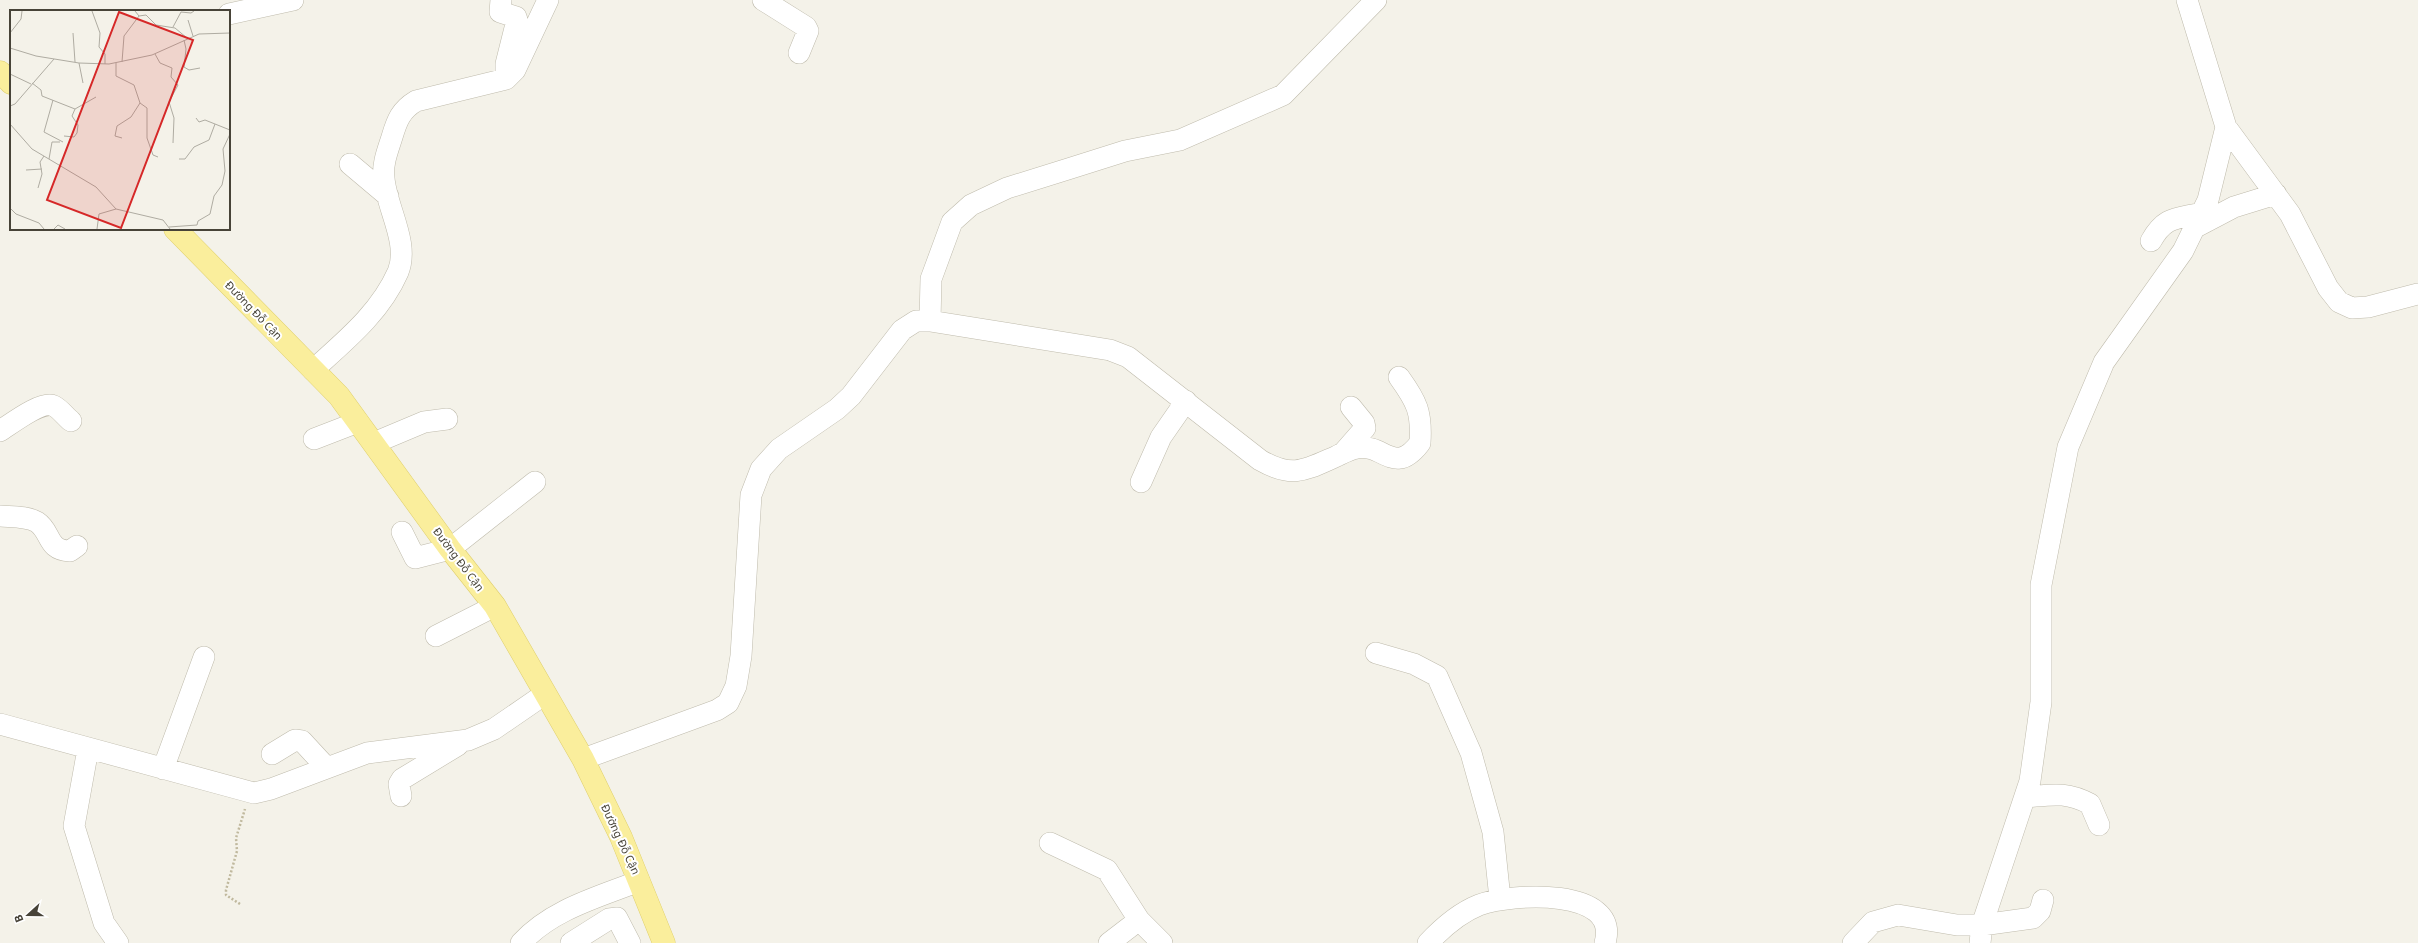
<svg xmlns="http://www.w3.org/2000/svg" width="2418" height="943" viewBox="0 0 2418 943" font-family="'Noto Sans',sans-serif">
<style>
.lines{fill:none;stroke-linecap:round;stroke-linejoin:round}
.minor-casing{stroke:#bfbbac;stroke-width:22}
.major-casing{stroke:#dfcf6c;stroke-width:23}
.path{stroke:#c0b99e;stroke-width:2.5;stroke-dasharray:2 2;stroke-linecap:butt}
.minor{stroke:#fff;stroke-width:21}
.major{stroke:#faee9c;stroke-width:22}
.labels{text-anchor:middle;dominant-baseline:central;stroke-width:4;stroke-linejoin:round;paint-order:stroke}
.street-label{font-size:11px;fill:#474338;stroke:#fff}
.inset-road{fill:none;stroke:#afaca2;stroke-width:1}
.view{fill:#d62828;fill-opacity:0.15;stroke:#d62828;stroke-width:2}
.inset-edge{fill:none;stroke:#474338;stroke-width:2}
</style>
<rect width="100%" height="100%" fill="#f4f2e9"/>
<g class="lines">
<g class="minor-casing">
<path id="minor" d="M 501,0 L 500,12 L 516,17 L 517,20 L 506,64 L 506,74
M 763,0 L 806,27 L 808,31 L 799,53
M 229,14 L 293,0
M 2226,127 L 2290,214 L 2328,288 L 2339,302 L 2352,308 L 2368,307 L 2418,294
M 350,164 L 388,196
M 2194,228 L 2234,207 L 2276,194
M 2151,241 C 2165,216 2176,219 2202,213
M 930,321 L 931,279 L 952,222 L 971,205 L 1007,188 L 1068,169 L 1125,151 L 1180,140 L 1283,95 L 1376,0
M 313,370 C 345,341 380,313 398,272 C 410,243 386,207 384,178 C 382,164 388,150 392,137 C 397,120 401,110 416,101 L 506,79 L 515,70 L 548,0
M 0,431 C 11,424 42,400 54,406 C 60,409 66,417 71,421
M 314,439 L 358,422
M 374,443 L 424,422 L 447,419
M 1344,452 L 1365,428 L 1364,423 L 1351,407
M 1141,482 L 1161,437 L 1186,401
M 0,516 C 11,517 27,516 37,522 C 52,532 46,550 70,551 L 77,546
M 402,532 L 415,558 L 450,549 L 535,482
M 436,636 L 495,606
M 1376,653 L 1414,664 L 1437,676 L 1471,753 L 1493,832 L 1500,899
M 0,724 L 254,793 L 271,789 L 367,753 L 468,740 L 494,729 L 545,694
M 88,749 L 74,826 L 104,923 L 118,943
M 272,754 L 295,740 L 302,741 L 326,767
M 583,759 L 717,710 L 728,703 L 736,686 L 741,656 L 751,495 L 761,469 L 779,449 L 837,409 L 851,396 L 902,330 L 916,321 L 930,321 L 1110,350 L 1128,357 L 1260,460 C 1293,479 1305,470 1337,456 C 1343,453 1350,449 1357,448 C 1384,443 1394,477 1420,443 C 1422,412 1417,402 1399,377
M 163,769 L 204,657
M 401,796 L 399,784 L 402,779 L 458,745
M 2025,797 C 2051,795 2066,791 2090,804 L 2099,825
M 1050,843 L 1107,870 L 1139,920 L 1162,943
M 521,943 C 552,909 599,897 639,881
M 571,943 L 609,919 L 617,918 L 630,943
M 1109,943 L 1139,920
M 1428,943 C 1443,927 1459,913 1479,905 C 1511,893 1621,887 1605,943
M 1853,943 L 1873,922 L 1898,915 L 1957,925 L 1982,925 L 2033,918 L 2040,911 L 2043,900
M 1980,943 L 1982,925 L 2030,781 L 2041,702 L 2041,585 L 2068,447 L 2104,362 L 2183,251 L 2208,200 L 2226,127 L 2187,0"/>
</g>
<g class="major-casing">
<path id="major" d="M 0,72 L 11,83
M 175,229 L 339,396 L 450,549 L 495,606 L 583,759 L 621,837 L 664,943"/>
</g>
<path class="path" d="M 240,904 L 226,895 L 226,890 L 237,851 L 236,838 L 245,809"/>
<use href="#minor" class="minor"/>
<use href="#major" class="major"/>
</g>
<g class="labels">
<g class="street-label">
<text transform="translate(254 310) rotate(46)">Đường Đỗ Cận</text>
<text transform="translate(459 559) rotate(53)">Đường Đỗ Cận</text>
<text transform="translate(621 839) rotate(65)">Đường Đỗ Cận</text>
</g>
</g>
<g transform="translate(10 10)">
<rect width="220" height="220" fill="#f4f2e9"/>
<path class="inset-road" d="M 82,1 L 90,23 L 89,37 L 95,44 L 95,54M 125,1 L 129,6 L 136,5 L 146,15 L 165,18 L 177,28M 178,10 L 183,26M 163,17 L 171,2 L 181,3 L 184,1M 0,23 L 11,9 L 12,1M 63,23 L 65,52M 174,30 L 176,39 L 174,57 L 179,60 L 190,58M 0,38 L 26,46 L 69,53 L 99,54 L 142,45 L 189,24 L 220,23M 145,44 L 150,53 L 162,58 L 161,67 L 168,75 L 159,92 L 164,108 L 163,133M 112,52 L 114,26 L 129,6M 69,53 L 73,73M 106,53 L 106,66 L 124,75 L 130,93 L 137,98 L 137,128 L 143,145 L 148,147M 0,64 L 21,74M 22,73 L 31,80 L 32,86 L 65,99 L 86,87M 43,90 L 34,122 L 53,132M 0,96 L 5,94 L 44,49M 186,108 L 189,112 L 195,110 L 220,120M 0,114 L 22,139 L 86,177 L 106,199 L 153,210 L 160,219M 54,126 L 64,127 L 67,123 L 68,115 L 62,106 L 65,99M 112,128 L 105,126 L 107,116 L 121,107 L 130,93M 39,149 L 42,132 L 50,132M 169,149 L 175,149 L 184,137 L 199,130 L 205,114M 16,160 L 32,159M 28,178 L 32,164 L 30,152 L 34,146M 0,198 L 6,204 L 29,213 L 34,219M 159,217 L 187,215 L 188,211 L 200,204 L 204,186 L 212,175 L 215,161 L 213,139 L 220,124M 44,219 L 48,215 L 55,219M 87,219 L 89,204 L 106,199"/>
<path class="view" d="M 109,2 L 183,30 L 111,218 L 37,190 Z"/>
<rect width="220" height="220" class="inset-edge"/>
</g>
<g transform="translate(28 915) rotate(249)" stroke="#ffffff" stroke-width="3" paint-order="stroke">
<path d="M0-3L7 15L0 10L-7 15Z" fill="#474338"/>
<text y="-6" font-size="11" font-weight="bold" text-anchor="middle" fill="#474338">B</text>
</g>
</svg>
